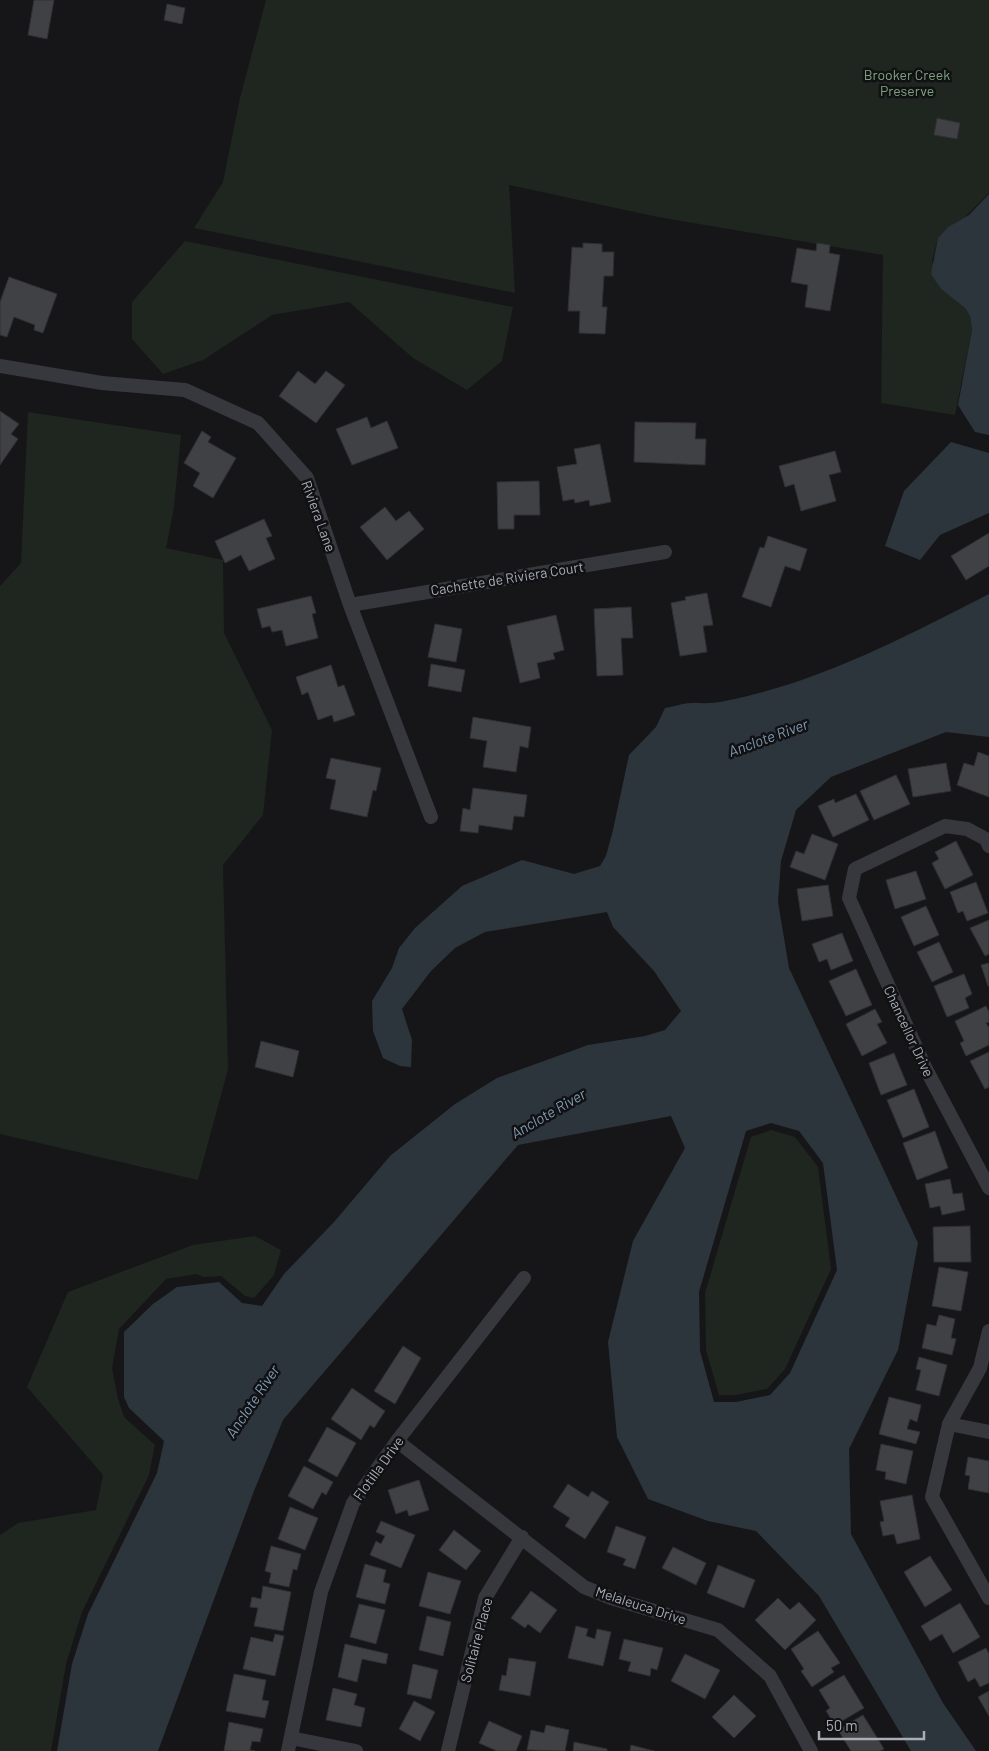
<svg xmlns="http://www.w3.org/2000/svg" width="989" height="1751" viewBox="0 0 989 1751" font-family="Barlow,sans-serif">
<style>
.green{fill:#1e261f}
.water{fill:#2c353c;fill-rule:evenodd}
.building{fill:#404145;stroke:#303034}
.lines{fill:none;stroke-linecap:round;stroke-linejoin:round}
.minor{stroke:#37383d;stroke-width:14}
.labels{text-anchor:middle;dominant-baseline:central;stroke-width:5;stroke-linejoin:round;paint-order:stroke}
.park-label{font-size:14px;fill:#7fa381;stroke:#111113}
.street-label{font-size:14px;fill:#a8adb8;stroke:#111113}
.water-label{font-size:15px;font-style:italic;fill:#7f9bb3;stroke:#111113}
</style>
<rect width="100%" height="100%" fill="#161618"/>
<path class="green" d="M 266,0 L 989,0 L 989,193 L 964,218 L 948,227 L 938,238 L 932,261 L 941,289 L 965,308 L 970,316 L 972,330 L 955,415 L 881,403 L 883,255 L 658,217 L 509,185 L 515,293 L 194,228 L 223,182 L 240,98 Z
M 185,241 L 513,307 L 502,361 L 467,390 L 413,358 L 349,302 L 272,315 L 203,360 L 163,374 L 132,339 L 132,302 Z
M 28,412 L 181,435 L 174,507 L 166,548 L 223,560 L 224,633 L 272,730 L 263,815 L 223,865 L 228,1069 L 198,1180 L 0,1134 L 0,586 L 21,563 Z
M 771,1130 L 795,1137 L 818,1167 L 831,1269 L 785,1369 L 767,1389 L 736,1395 L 719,1395 L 706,1350 L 705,1293 L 751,1137 Z
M 255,1236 L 281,1250 L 274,1275 L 254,1298 L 245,1296 L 221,1276 L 204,1277 L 196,1274 L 166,1279 L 119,1329 L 112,1368 L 118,1399 L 124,1417 L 155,1445 L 149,1475 L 82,1612 L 66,1664 L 51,1751 L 0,1751 L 0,1535 L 18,1523 L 96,1510 L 103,1475 L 27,1387 L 68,1292 L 193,1245 Z"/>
<path class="water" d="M 989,194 L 989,435 L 975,432 L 958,405 L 972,330 L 970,316 L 965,308 L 941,289 L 931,274 L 938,238 L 948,227 L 969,215 Z
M 951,442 L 989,453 L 989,513 L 940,535 L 920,560 L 885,546 L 904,491 Z
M 989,594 L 989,737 L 946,732 L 831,777 L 796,810 L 781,861 L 778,902 L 789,968 L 918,1243 L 898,1350 L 849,1449 L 851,1534 L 943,1703 L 976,1751 L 911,1751 L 819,1596 L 756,1531 L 708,1521 L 648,1499 L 617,1437 L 608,1342 L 633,1241 L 685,1148 L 671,1116 L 518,1145 L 283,1420 L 254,1491 L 158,1751 L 57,1751 L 72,1664 L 88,1614 L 157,1473 L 164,1441 L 129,1408 L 124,1397 L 124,1332 L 153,1304 L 177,1287 L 219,1282 L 242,1303 L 262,1306 L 284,1274 L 334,1222 L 390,1156 L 455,1104 L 497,1078 L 588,1045 L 645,1036 L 665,1030 L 681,1011 L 654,971 L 613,927 L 607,912 L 485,932 L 455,948 L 431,971 L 402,1009 L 412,1040 L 411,1067 L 400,1066 L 383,1058 L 373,1031 L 372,1001 L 392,968 L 399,948 L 415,928 L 462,886 L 522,860 L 574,874 L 600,866 L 606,856 L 613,830 L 629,755 L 656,727 L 665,708 C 673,707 683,703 691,703 C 703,703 713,704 725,701 C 818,683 905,637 989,594 ZM 771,1123 L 799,1131 L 823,1163 L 837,1270 L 790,1373 L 770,1395 L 736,1402 L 714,1402 L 700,1351 L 699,1292 L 746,1131 Z"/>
<path class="building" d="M 34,0 L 54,0 L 47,39 L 28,35 Z
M 167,4 L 185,8 L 182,24 L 164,20 Z
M 937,118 L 960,123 L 957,139 L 934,135 Z
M 583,243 L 602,244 L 602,252 L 614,252 L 613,276 L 604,276 L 602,307 L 607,307 L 605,334 L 579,333 L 580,311 L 568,311 L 572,247 L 583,248 Z
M 817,243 L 830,245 L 829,253 L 840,255 L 830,311 L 805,307 L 808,285 L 791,282 L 797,248 L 816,251 Z
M 9,277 L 57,294 L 43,333 L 34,330 L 35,325 L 14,317 L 7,337 L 0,335 L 0,302 Z
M 298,371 L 315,384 L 326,371 L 345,385 L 316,423 L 279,396 Z
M 0,411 L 19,424 L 11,434 L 18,439 L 0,465 Z
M 367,417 L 371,428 L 387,421 L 398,448 L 352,465 L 336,429 Z
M 635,422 L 696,423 L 695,439 L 706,439 L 705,465 L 634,462 Z
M 202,431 L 211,437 L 208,442 L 236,458 L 213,498 L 193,486 L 200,473 L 184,463 Z
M 600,444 L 611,502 L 590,506 L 589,500 L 575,503 L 574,499 L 563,501 L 557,467 L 577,464 L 574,449 Z
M 835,451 L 841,472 L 829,475 L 836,501 L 801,511 L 794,484 L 785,487 L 779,466 Z
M 539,481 L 540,515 L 514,515 L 514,529 L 498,529 L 497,482 Z
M 385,507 L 396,521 L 409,511 L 424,529 L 387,560 L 360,527 Z
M 264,519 L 272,536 L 266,538 L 275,559 L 249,571 L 241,555 L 225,563 L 215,541 Z
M 989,533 L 989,566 L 966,580 L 951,556 Z
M 768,536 L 807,549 L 800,571 L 785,566 L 771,607 L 742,597 L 760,547 L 764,548 Z
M 707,593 L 713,625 L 703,626 L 707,652 L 680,656 L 671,603 L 686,600 L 685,597 Z
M 311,596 L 316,613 L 312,614 L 318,638 L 286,646 L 282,630 L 272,632 L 270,626 L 262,628 L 257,609 Z
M 631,607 L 633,638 L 621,638 L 623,675 L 597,676 L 594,609 Z
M 556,615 L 564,650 L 553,653 L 555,659 L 537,663 L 540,678 L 520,683 L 507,626 Z
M 435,624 L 462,629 L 456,662 L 428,657 Z
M 431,664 L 465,670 L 461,692 L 428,686 Z
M 331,665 L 338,687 L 344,685 L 355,715 L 334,722 L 332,715 L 318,720 L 308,692 L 302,695 L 296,677 Z
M 473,717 L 531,727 L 528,748 L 520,746 L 516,772 L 483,767 L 487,741 L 470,738 Z
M 978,752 L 989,756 L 989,797 L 957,785 L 964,763 L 974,766 Z
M 331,758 L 381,768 L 376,791 L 373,790 L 367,817 L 330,809 L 336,780 L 326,778 Z
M 946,763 L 951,791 L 913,797 L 908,769 Z
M 896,775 L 910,804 L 874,820 L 860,791 Z
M 473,788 L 527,795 L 524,817 L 514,816 L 512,830 L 479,825 L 478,833 L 460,831 L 463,808 L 470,810 Z
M 856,794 L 869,820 L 833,837 L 818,806 L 834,799 L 835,803 Z
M 812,834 L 838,844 L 825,880 L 790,867 L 796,851 L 804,854 Z
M 956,841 L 973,875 L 945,889 L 932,863 L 939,859 L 935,852 Z
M 916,871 L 926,899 L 895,909 L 886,880 Z
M 976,882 L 988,913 L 967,921 L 963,911 L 958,913 L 950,892 Z
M 828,885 L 833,916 L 802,921 L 797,889 Z
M 926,906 L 939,935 L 914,946 L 901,917 Z
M 989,920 L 989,954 L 985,956 L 970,928 Z
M 842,933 L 853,961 L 831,970 L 827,959 L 819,962 L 812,944 Z
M 939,942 L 953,972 L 932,982 L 917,952 Z
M 989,963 L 989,986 L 988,986 L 981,965 Z
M 856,969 L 872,1005 L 846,1016 L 829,981 Z
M 964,974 L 972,994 L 965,998 L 969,1008 L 947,1017 L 934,986 Z
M 986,1006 L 989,1012 L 989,1022 L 986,1023 L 989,1028 L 989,1045 L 966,1056 L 960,1043 L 964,1041 L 955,1021 Z
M 875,1009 L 882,1022 L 877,1024 L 887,1043 L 862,1056 L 846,1024 Z
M 261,1041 L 299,1051 L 293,1077 L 255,1067 Z
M 989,1052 L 989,1087 L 985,1089 L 970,1061 Z
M 894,1053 L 907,1085 L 881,1095 L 869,1063 Z
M 914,1089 L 929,1127 L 903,1138 L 887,1100 Z
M 935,1131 L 948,1168 L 917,1180 L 903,1143 Z
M 950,1179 L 953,1194 L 962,1193 L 965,1210 L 942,1215 L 940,1206 L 930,1208 L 925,1184 Z
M 970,1226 L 971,1262 L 934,1262 L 933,1227 Z
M 939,1267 L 968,1272 L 961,1311 L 932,1306 Z
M 939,1315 L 955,1319 L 951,1338 L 956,1339 L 952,1355 L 922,1348 L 927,1324 L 936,1326 Z
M 403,1346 L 421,1358 L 395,1404 L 374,1391 Z
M 919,1357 L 947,1365 L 939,1396 L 916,1390 L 921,1370 L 916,1369 Z
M 352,1388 L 385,1411 L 374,1428 L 370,1425 L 361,1440 L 331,1419 Z
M 889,1397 L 921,1405 L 917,1422 L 910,1419 L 907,1429 L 920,1432 L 916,1444 L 879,1434 Z
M 327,1427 L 356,1443 L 337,1477 L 308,1461 Z
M 881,1444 L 913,1451 L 906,1484 L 885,1479 L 886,1472 L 876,1470 Z
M 968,1457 L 989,1461 L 989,1493 L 968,1489 L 970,1476 L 965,1475 Z
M 304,1466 L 333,1482 L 326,1495 L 322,1492 L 313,1509 L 288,1496 Z
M 419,1480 L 429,1510 L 409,1516 L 407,1510 L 396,1514 L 388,1490 Z
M 568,1484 L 588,1497 L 592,1491 L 609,1502 L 585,1539 L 565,1526 L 570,1518 L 553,1507 Z
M 912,1495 L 920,1539 L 897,1544 L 894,1534 L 883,1536 L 880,1522 L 884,1521 L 880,1501 Z
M 290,1507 L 318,1518 L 305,1550 L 278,1539 Z
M 381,1521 L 415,1535 L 401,1568 L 370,1555 L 376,1541 L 381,1544 L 385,1536 L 376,1532 Z
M 616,1526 L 646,1537 L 635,1569 L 623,1565 L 626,1559 L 607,1552 Z
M 454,1530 L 481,1551 L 466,1570 L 439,1550 Z
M 271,1546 L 301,1554 L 297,1570 L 293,1569 L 289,1587 L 269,1583 L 271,1573 L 265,1571 Z
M 673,1547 L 706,1563 L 696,1585 L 662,1568 Z
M 930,1556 L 952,1590 L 925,1607 L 904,1572 Z
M 365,1564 L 386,1570 L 383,1582 L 390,1584 L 385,1604 L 356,1597 Z
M 718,1565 L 755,1580 L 744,1608 L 707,1593 Z
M 428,1572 L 461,1581 L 450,1614 L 419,1606 Z
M 263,1586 L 291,1592 L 283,1631 L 254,1626 L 258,1608 L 250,1607 L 252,1597 L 261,1599 Z
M 531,1591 L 557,1610 L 540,1633 L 528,1624 L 525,1628 L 511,1618 Z
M 778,1598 L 790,1610 L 799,1602 L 816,1620 L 785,1650 L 755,1620 Z
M 960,1603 L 980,1637 L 953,1653 L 942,1634 L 930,1641 L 921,1626 Z
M 359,1604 L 385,1610 L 376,1644 L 350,1637 Z
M 427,1616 L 451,1622 L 443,1656 L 419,1650 Z
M 576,1626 L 588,1629 L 586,1636 L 595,1639 L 597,1629 L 611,1632 L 603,1666 L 568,1658 Z
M 818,1631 L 840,1663 L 831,1668 L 834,1672 L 812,1687 L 801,1671 L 804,1669 L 791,1649 Z
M 275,1634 L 284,1636 L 275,1676 L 243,1669 L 251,1637 L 273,1642 Z
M 624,1639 L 663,1648 L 657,1670 L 651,1668 L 650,1676 L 628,1671 L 631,1662 L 619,1659 Z
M 345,1644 L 388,1654 L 386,1664 L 362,1659 L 357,1682 L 338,1677 Z
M 986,1648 L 989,1654 L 989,1683 L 980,1687 L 975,1678 L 968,1682 L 958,1662 Z
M 685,1654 L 720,1670 L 705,1699 L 671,1681 Z
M 509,1658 L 536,1662 L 530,1696 L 499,1690 L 502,1675 L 506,1676 Z
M 413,1664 L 438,1670 L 431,1699 L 407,1694 Z
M 234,1674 L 266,1680 L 262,1700 L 269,1701 L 265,1718 L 226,1711 Z
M 844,1675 L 864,1708 L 835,1725 L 826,1711 L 830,1708 L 819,1690 Z
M 333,1688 L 357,1694 L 354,1705 L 365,1708 L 361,1727 L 326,1720 Z
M 989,1691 L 989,1716 L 978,1697 Z
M 734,1695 L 756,1716 L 734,1738 L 712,1717 Z
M 414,1701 L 435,1712 L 420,1741 L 399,1729 Z
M 863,1715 L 884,1749 L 880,1751 L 851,1751 L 838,1730 Z
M 489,1721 L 522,1736 L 516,1751 L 497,1751 L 479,1743 Z
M 229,1722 L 263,1729 L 260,1742 L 252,1741 L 250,1750 L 255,1751 L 224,1751 Z
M 546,1725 L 569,1730 L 565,1751 L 527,1750 L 531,1730 L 544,1733 Z
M 574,1742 L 607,1749 L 607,1751 L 573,1751 Z
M 631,1745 L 654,1751 L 630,1751 Z"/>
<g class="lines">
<path class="minor" d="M 0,366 L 102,383 L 185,390 L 258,423 L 307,478 L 350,605 L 431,817
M 350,605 L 665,552
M 989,846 L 986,839 L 967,829 L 945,826 L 855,869 L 849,898 L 926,1069 L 989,1188
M 989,1331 L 980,1368 L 949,1424 L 932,1497 L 989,1598
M 949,1424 L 989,1432
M 397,1441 L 584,1587 L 611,1598 L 718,1630 L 770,1676 L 811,1751
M 291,1738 L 356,1751
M 288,1751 L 321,1592 L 353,1503 L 397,1441 L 524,1278
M 448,1751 L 485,1598 L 522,1537"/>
</g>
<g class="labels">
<g class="park-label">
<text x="907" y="74">Brooker Creek<tspan x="907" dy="16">Preserve</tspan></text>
</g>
<g class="street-label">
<text transform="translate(319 516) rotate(70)">Riviera Lane</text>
<text transform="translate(507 578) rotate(-9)">Cachette de Riviera Court</text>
<text transform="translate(909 1031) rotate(65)">Chancellor Drive</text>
<text transform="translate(378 1468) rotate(-54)">Flotilla Drive</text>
<text transform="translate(641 1605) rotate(18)">Melaleuca Drive</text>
<text transform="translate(476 1640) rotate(-75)">Solitaire Place</text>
</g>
<g class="water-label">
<text transform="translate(768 737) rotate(-20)">Anclote River</text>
<text transform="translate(548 1113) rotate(-30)">Anclote River</text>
<text transform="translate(252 1401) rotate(-56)">Anclote River</text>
</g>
</g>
<path d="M819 1731v8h105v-8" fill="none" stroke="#a8adb8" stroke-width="2.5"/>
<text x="826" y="1731" font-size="15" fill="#a8adb8" stroke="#111113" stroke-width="4" paint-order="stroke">50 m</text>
</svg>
